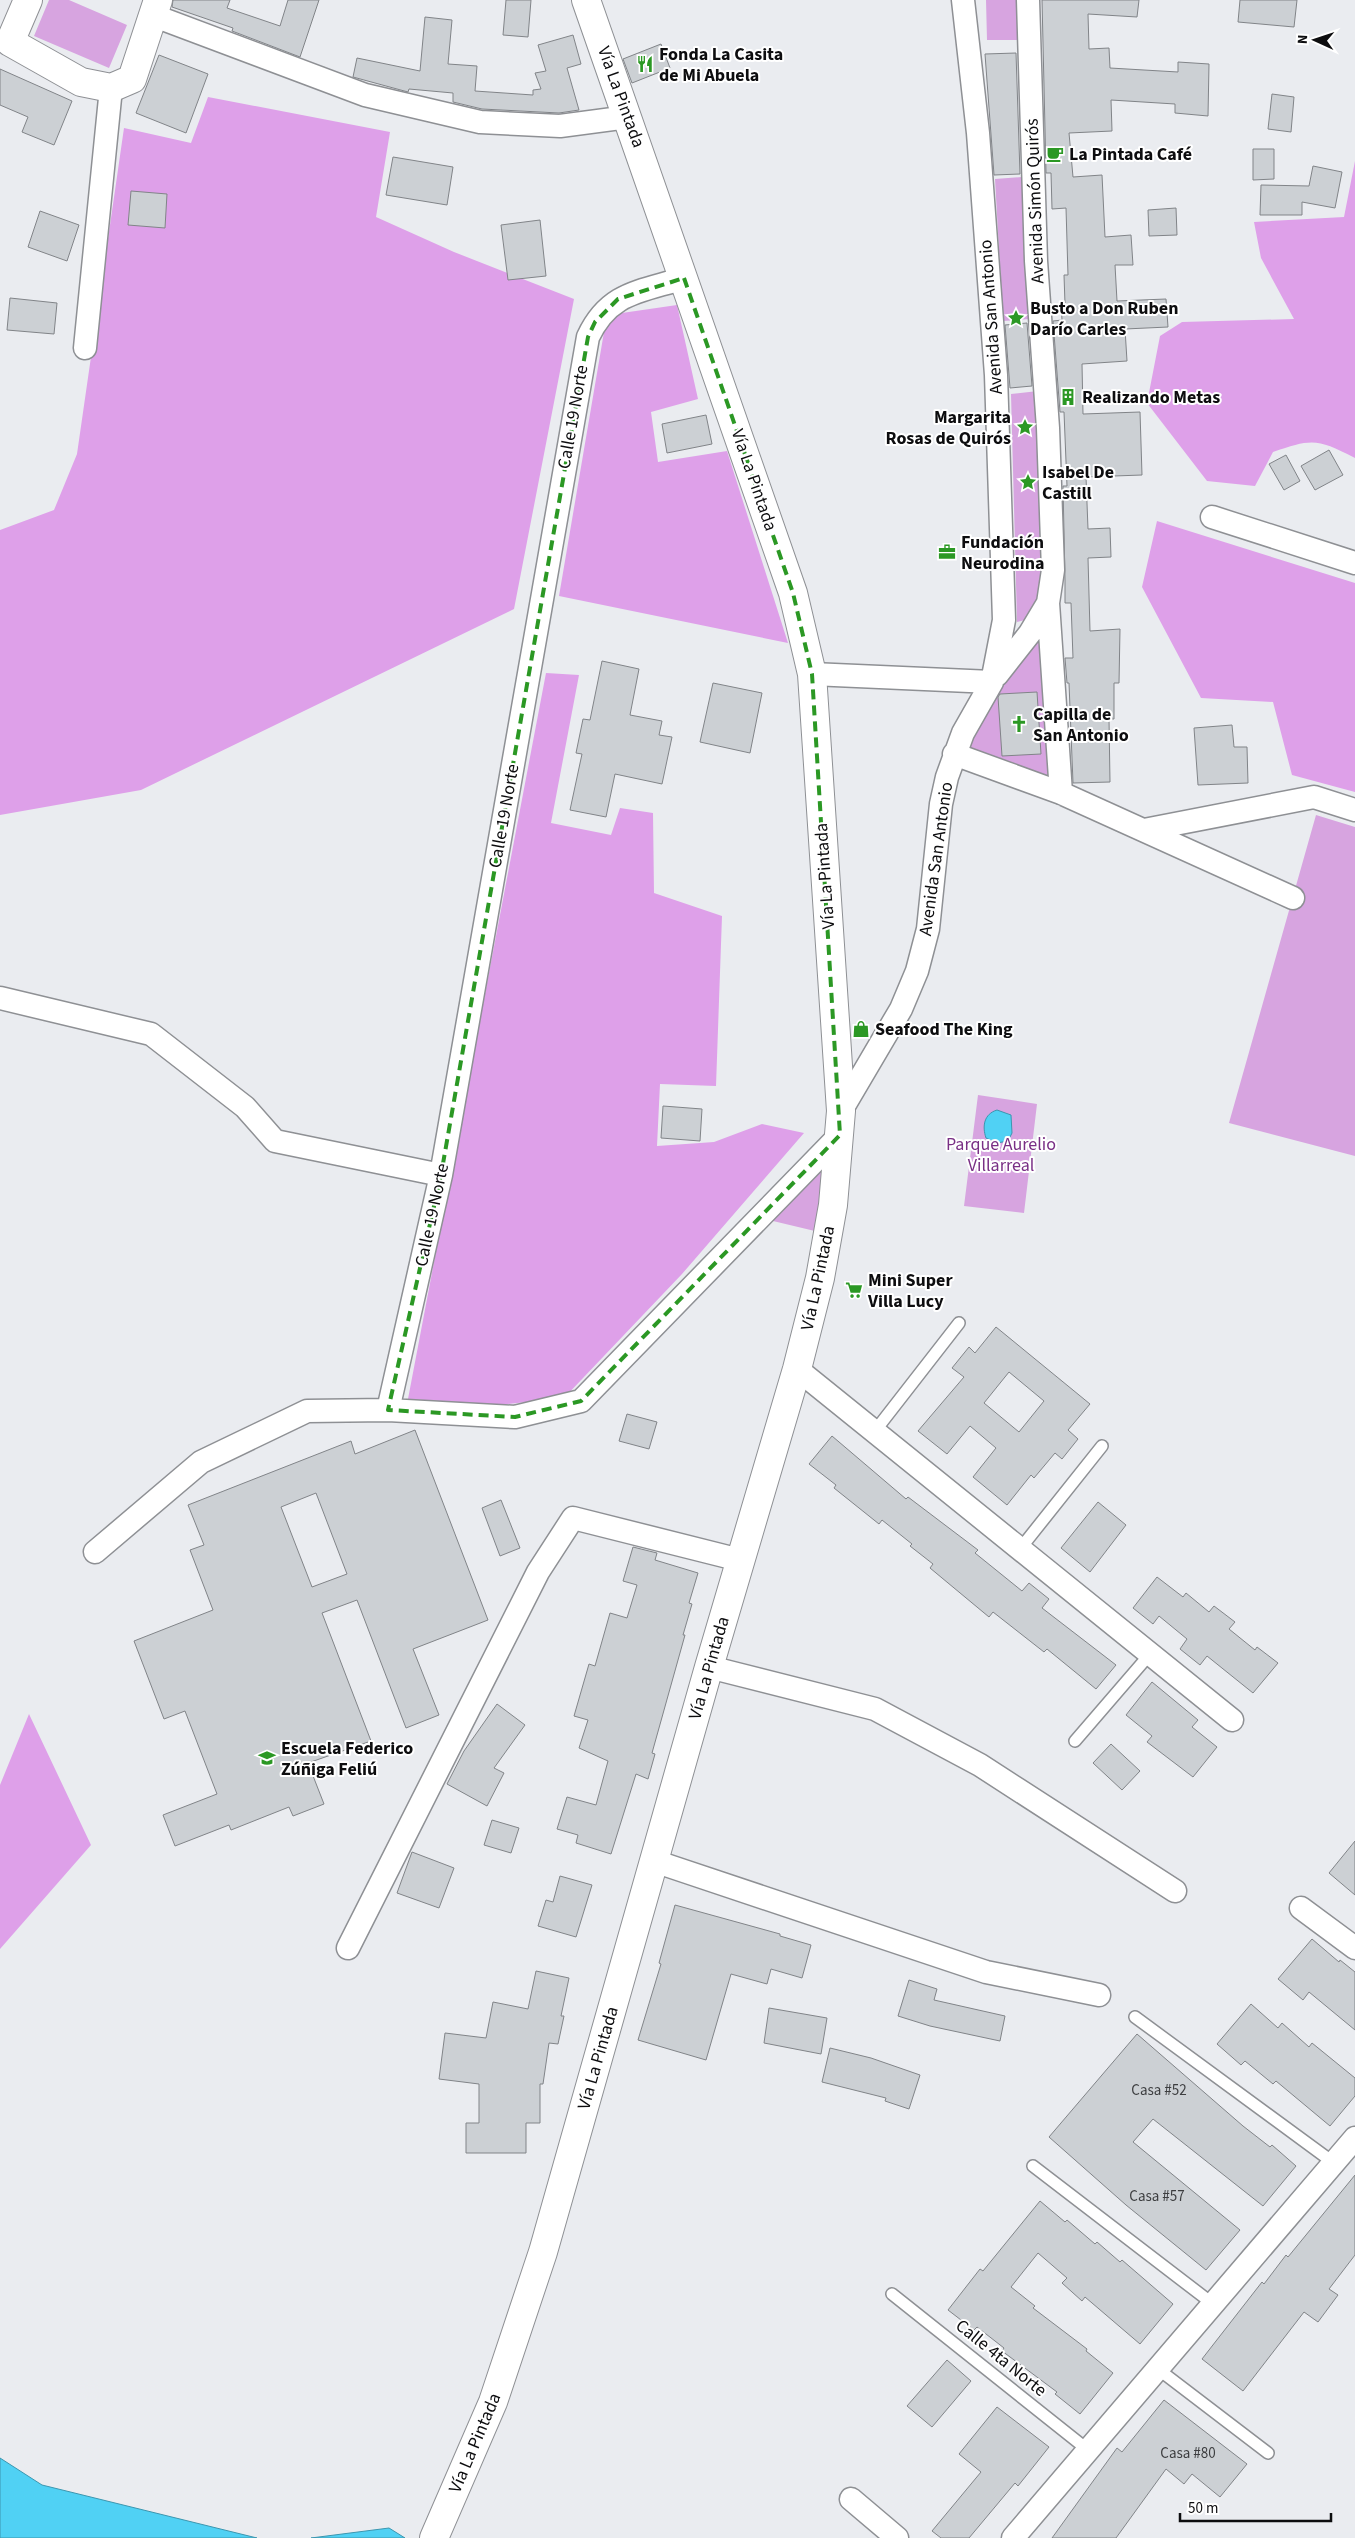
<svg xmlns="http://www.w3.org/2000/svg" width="1355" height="2538" viewBox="0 0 1355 2538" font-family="'Source Sans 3',sans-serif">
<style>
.green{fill:#d7a4e0}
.forest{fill:#dea0e9}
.water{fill:#50d1f4;stroke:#3c96af}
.building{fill:#ccd0d4;stroke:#818488;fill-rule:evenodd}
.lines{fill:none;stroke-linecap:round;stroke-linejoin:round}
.service-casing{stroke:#8e9094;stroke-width:14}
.minor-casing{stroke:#8e9094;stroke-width:25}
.secondary-casing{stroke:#8e9094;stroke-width:30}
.service{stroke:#fff;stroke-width:11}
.minor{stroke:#fff;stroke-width:22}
.secondary{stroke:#fff;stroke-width:28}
.marked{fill:none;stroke:#2b9824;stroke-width:4;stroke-dasharray:10 6;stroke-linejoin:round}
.labels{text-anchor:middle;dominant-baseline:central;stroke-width:4;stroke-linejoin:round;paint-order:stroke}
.number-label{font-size:15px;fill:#3d3e40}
.poi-label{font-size:18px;font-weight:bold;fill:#0d0d0f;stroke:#fff;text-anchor:start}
.street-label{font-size:18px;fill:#0d0d0f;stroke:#fff}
.park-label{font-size:18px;fill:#792f85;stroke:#fff}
</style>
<rect width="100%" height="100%" fill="#eaecf0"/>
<path class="green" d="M 49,0 L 69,0 L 127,25 L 109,68 L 34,36 Z
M 986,0 L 1018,0 L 1019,40 L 987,40 Z
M 1022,177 L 1030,319 L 1003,321 L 995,179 Z
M 1038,391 L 1043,597 L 1033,618 L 1017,622 L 1011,394 Z
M 1042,624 L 1049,786 L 964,752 L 995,685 Z
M 1316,815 L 1355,827 L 1355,1156 L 1229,1123 Z
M 978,1095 L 1037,1104 L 1024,1213 L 964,1206 Z
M 828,1164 L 819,1232 L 773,1221 Z"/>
<path class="forest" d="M 208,97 L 390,132 L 376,217 L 454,252 L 574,299 L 514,609 L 141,790 L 0,815 L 0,530 L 54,510 L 77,454 L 124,128 L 191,143 Z
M 1355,161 L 1355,458 C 1318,439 1313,438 1273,452 L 1255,486 L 1207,481 L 1147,403 L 1160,336 L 1182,322 L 1294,319 L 1261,258 L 1254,222 L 1344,217 Z
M 677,305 L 698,399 L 651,412 L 658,462 L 727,451 L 788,643 L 559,596 L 604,332 L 615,314 Z
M 1157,521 L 1355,583 L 1355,792 L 1292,775 L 1273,702 L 1201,698 L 1142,587 Z
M 546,673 L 579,675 L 551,823 L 611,835 L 620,808 L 653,813 L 654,893 L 722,916 L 716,1086 L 660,1084 L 657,1146 L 714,1142 L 762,1124 L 804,1133 L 682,1274 L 564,1398 L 498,1405 L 408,1399 Z
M 29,1714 L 91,1845 L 0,1949 L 0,1785 Z"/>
<path class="water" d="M 997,1110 L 1011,1115 L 1012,1133 L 1008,1141 L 997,1143 L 986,1138 C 982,1126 984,1114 997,1110 Z
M 0,2458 L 42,2485 L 257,2538 L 0,2538 Z
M 389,2528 L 405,2538 L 311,2538 Z"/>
<path class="building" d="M 173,0 L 230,0 L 227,8 L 280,26 L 288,0 L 319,0 L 300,57 L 232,31 L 233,28 L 172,7 Z
M 506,0 L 531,0 L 528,37 L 503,35 Z
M 1042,0 L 1139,0 L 1137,17 L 1088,14 L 1089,49 L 1109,48 L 1110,68 L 1178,72 L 1178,62 L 1209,64 L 1208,116 L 1175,113 L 1175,104 L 1111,100 L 1112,131 L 1069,133 L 1073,177 L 1102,175 L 1105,237 L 1131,235 L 1133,265 L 1115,265 L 1117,301 L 1166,299 L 1168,327 L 1125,329 L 1127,361 L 1082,364 L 1083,414 L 1140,412 L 1142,475 L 1086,477 L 1088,529 L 1110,528 L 1111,557 L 1088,558 L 1090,631 L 1120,629 L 1119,683 L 1114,683 L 1114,719 L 1109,719 L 1110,782 L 1073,783 L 1069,683 L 1067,683 L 1065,658 L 1073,658 L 1071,603 L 1065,603 L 1065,581 L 1063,486 L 1067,486 L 1064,412 L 1060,412 L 1053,321 L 1062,320 L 1061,304 L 1065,304 L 1064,275 L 1068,275 L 1066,208 L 1052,209 L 1051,173 L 1046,173 Z
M 1240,0 L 1297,0 L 1294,27 L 1238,22 Z
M 425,17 L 452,20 L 448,64 L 477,66 L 475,91 L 533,95 L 533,90 L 541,89 L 535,73 L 546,71 L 538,45 L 573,35 L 581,64 L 567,68 L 579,110 L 559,113 L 482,109 L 453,102 L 453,93 L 409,89 L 408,92 L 353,77 L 357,58 L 420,71 Z
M 661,44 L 670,68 L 632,83 L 623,59 Z
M 1016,53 L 1020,174 L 994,175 L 985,54 Z
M 159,55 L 208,74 L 186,133 L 136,113 Z
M 0,69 L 72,101 L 54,145 L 22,132 L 28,117 L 0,105 Z
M 1272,94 L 1294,97 L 1291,132 L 1268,129 Z
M 1253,149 L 1274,149 L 1274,179 L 1253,180 Z
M 393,157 L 453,167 L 447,205 L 386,195 Z
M 1313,166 L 1342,172 L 1335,208 L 1302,202 L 1302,215 L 1260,215 L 1261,185 L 1309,186 Z
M 131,191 L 167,194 L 165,228 L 128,225 Z
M 1176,208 L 1177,235 L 1149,236 L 1148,210 Z
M 40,211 L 79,225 L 67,261 L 28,247 Z
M 540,220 L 546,276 L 508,280 L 501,225 Z
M 10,298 L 57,303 L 54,334 L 7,330 Z
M 1027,323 L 1032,386 L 1010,388 L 1005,325 Z
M 706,415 L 712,444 L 667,453 L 662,424 Z
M 1329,450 L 1343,475 L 1315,490 L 1301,466 Z
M 1286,455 L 1300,481 L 1284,490 L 1269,464 Z
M 602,661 L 639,669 L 630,715 L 662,721 L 659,735 L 672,737 L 662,784 L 615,774 L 606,817 L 570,810 L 582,754 L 576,753 L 583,719 L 590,720 Z
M 713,683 L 762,693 L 750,753 L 700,742 Z
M 1037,692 L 1041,754 L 1002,756 L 998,697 L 1000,694 Z
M 1232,725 L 1234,747 L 1247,747 L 1248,783 L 1198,785 L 1194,728 Z
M 663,1106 L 702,1109 L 700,1141 L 661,1138 Z
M 996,1327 L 1090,1404 L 1068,1430 L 1078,1439 L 1062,1459 L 1055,1453 L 1034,1478 L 1031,1475 L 1007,1505 L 973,1477 L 996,1448 L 970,1426 L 947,1454 L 918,1431 L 964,1377 L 952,1368 L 969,1347 L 975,1353 ZM 1009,1372 L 1044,1401 L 1019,1432 L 984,1403 Z
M 627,1414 L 657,1422 L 649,1449 L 619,1441 Z
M 415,1430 L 488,1620 L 413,1649 L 439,1715 L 406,1728 L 357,1600 L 322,1613 L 371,1741 L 308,1763 L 324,1804 L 293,1816 L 289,1807 L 231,1830 L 229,1825 L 175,1846 L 163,1815 L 217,1794 L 185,1711 L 164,1719 L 134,1641 L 213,1610 L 190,1550 L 204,1545 L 188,1505 L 351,1441 L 355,1454 ZM 316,1493 L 347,1574 L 312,1587 L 281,1507 Z
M 832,1436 L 906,1499 L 908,1497 L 978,1550 L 975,1553 L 1022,1591 L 1029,1583 L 1049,1599 L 1042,1608 L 1116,1665 L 1096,1689 L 1047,1649 L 1044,1652 L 993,1612 L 989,1617 L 930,1568 L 933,1564 L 910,1546 L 912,1544 L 882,1520 L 879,1524 L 834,1488 L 836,1485 L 809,1464 Z
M 501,1500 L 520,1548 L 500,1556 L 482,1508 Z
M 1098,1502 L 1126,1525 L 1090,1572 L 1061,1548 Z
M 633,1547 L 657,1553 L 655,1560 L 698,1573 L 689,1603 L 692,1604 L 683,1635 L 685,1635 L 652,1753 L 655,1754 L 648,1779 L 636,1774 L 611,1854 L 576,1843 L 578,1835 L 557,1829 L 567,1797 L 596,1805 L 608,1761 L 579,1748 L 588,1720 L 574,1716 L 589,1664 L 595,1666 L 610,1613 L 627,1618 L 637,1585 L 623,1581 Z
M 1157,1577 L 1183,1597 L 1186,1593 L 1209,1612 L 1214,1606 L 1235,1622 L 1229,1629 L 1255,1650 L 1257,1647 L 1278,1663 L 1253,1693 L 1207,1656 L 1200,1665 L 1180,1649 L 1187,1639 L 1159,1616 L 1153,1624 L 1133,1608 Z
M 1152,1682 L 1198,1720 L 1192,1727 L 1217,1747 L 1193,1777 L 1147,1742 L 1152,1736 L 1126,1715 Z
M 497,1704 L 525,1725 L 494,1768 L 504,1773 L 487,1806 L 447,1784 L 464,1751 Z
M 1111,1744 L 1140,1771 L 1122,1790 L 1093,1763 Z
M 492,1820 L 519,1828 L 511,1853 L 484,1845 Z
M 1355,1841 L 1355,1895 L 1329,1873 Z
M 412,1852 L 454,1868 L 439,1908 L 397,1893 Z
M 560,1876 L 592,1885 L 576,1937 L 538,1926 L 546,1900 L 553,1902 Z
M 675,1905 L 780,1934 L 780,1936 L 811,1945 L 802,1978 L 771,1969 L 767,1984 L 731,1974 L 706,2060 L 638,2040 L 661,1964 L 659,1963 Z
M 1312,1939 L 1339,1962 L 1340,1960 L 1355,1972 L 1355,2030 L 1309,1992 L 1303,2000 L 1278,1979 Z
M 536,1971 L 569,1978 L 561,2016 L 564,2016 L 558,2044 L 549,2043 L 543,2084 L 540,2084 L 540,2123 L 526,2123 L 526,2153 L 466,2153 L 466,2123 L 479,2123 L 479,2084 L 439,2079 L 445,2033 L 486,2038 L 493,2002 L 528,2009 Z
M 909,1980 L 937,1989 L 934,2000 L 1005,2016 L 1000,2041 L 930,2026 L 898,2016 Z
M 1251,2004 L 1278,2028 L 1282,2023 L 1309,2047 L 1312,2043 L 1355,2078 L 1355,2096 L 1330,2126 L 1276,2081 L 1273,2084 L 1245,2061 L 1241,2065 L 1217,2044 Z
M 769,2008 L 827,2018 L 821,2054 L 764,2043 Z
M 1137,2034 L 1243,2126 L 1270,2147 L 1272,2145 L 1296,2166 L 1263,2206 L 1153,2119 L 1133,2142 L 1240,2230 L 1206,2270 L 1126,2205 L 1049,2137 Z
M 830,2048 L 871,2058 L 920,2075 L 909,2109 L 885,2101 L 886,2098 L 822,2082 Z
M 1355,2175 L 1355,2255 L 1329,2289 L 1338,2295 L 1318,2322 L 1304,2312 L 1243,2391 L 1202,2359 L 1262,2282 L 1264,2284 L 1286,2255 L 1288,2257 Z
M 1040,2201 L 1065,2222 L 1067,2220 L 1095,2244 L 1097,2242 L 1120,2262 L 1122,2260 L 1173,2304 L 1140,2344 L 1085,2297 L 1082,2301 L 1062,2283 L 1067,2278 L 1038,2253 L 1011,2287 L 1035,2306 L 1033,2308 L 1087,2349 L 1086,2351 L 1113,2373 L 1080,2414 L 1055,2394 L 1057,2392 L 1002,2351 L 1004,2348 L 977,2327 L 974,2330 L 948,2310 L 980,2269 L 983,2271 Z
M 947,2360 L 971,2381 L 932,2427 L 907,2406 Z
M 1164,2400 L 1247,2464 L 1220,2497 L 1192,2474 L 1184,2484 L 1166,2469 L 1116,2538 L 1052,2538 L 1117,2448 L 1122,2452 Z
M 997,2407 L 1049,2447 L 1018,2486 L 1015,2483 L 969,2538 L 941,2538 L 932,2531 L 981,2472 L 959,2454 Z"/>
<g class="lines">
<g class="service-casing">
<path id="service" d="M 875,1431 L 959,1323
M 1020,1549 L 1102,1446
M 1075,1741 L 1150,1654
M 1135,2017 L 1334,2163
M 1033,2166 L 1213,2304
M 892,2294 L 1088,2450
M 1158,2369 L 1268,2453"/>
</g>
<g class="minor-casing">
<path id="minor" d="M 152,15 L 365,95 L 480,122 L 560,126 L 628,117
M 85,348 L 111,88
M 1212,517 L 1355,563
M 1048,603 L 1061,793
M 812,674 L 992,682
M 997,675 L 1030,633 L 1048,603 L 1053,570 L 1048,428 L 1036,261 L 1028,0
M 954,754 L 1061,793 L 1293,898
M 1144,830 L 1314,797 L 1355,810
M 0,998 L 151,1034 L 245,1107 L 275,1141 L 441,1175
M 841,1111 L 901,1009 L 917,971 L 928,929 L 941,804 L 947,777 L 963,733 L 992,682 L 1004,620 L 996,375 L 978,133 L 963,0
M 797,1369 L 1232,1720
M 388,1410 L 441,1175 L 588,337 C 609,292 640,292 684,278
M 95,1552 L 201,1462 L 307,1411 L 388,1410 L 515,1417 L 581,1401 L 840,1135
M 709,1667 L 875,1709 L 980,1765 L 1175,1891
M 654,1861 L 986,1972 L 1099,1995
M 1301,1908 L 1355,1948
M 348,1948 L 538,1572 L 573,1518 L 740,1560
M 851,2499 L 897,2538
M 1013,2538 L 1355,2138"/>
</g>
<g class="secondary-casing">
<path id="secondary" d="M 10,42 L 81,82 L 111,88 L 132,79 L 158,0
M 10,42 L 28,0
M 434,2538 L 493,2402 L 543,2252 L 709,1667 L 797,1369 L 820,1278 L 833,1205 L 841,1111 L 812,674 L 793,593 L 586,0"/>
</g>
<use href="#service" class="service"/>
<use href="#minor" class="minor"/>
<use href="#secondary" class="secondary"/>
</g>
<path class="marked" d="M 684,278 L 793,593 L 812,674 L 840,1135 L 581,1401 L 515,1417 L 388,1410 L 441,1175 L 588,337 L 595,322 L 618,299 Z"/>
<defs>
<g id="restaurant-bare" transform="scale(1.35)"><path d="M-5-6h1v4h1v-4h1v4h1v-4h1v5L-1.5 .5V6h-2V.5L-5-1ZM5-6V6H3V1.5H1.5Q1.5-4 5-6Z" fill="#2b9824" stroke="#fff" stroke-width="2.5" paint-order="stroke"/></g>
<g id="cafe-bare" transform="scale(1.35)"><path d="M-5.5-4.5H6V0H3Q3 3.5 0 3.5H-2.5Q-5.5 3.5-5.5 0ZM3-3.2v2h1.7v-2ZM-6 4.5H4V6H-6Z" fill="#2b9824" stroke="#fff" stroke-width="2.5" paint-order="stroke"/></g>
<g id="sight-bare" transform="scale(1.35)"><path d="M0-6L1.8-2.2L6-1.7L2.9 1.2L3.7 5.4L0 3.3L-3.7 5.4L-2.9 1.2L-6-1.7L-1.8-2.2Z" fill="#2b9824" stroke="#fff" stroke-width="2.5" paint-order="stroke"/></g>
<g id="building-bare" transform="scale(1.35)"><path d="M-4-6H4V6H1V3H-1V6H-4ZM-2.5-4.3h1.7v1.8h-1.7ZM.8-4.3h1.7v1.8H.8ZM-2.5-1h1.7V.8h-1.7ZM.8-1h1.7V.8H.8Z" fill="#2b9824" stroke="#fff" stroke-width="2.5" paint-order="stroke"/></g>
<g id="office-bare" transform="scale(1.35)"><path d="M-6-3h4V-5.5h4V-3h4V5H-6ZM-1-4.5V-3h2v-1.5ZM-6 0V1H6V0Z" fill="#2b9824" stroke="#fff" stroke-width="2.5" paint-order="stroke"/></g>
<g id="church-bare" transform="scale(1.35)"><path d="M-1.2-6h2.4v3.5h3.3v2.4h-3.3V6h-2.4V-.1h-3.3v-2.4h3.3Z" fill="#2b9824" stroke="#fff" stroke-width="2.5" paint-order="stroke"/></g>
<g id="shop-bare" transform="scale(1.35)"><path d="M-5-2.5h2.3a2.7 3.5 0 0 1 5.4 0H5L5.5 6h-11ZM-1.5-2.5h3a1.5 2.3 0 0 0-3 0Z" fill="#2b9824" stroke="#fff" stroke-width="2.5" paint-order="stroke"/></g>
<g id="supermarket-bare" transform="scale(1.35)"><path d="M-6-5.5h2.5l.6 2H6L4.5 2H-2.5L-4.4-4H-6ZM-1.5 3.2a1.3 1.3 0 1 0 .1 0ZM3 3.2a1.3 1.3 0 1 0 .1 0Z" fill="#2b9824" stroke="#fff" stroke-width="2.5" paint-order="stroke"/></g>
<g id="school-bare" transform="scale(1.35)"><path d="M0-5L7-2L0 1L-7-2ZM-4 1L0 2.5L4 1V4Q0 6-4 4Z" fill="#2b9824" stroke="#fff" stroke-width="2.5" paint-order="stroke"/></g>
</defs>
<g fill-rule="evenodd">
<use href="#restaurant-bare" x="645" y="64"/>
<use href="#cafe-bare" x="1055" y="154"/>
<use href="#sight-bare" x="1016" y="318"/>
<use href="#building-bare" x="1068" y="397"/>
<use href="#sight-bare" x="1025" y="427"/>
<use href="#sight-bare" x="1028" y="482"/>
<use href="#office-bare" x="947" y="552"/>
<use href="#church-bare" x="1019" y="724"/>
<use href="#shop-bare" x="861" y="1029"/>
<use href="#supermarket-bare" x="854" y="1290"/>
<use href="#school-bare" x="267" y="1758"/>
</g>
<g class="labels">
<g class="number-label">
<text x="1159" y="2090">Casa #52</text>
<text x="1157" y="2196">Casa #57</text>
<text x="1188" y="2453">Casa #80</text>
</g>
<g class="poi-label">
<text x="659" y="54">Fonda La Casita<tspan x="659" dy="21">de Mi Abuela</tspan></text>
<text x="1069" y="154">La Pintada Café</text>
<text x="1030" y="308">Busto a Don Ruben<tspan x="1030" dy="21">Darío Carles</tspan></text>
<text x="1082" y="397">Realizando Metas</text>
<text x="1011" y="417" text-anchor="end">Margarita<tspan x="1011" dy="21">Rosas de Quirós</tspan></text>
<text x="1042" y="472">Isabel De<tspan x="1042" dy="21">Castill</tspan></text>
<text x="961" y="542">Fundación<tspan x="961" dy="21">Neurodina</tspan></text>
<text x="1033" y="714">Capilla de<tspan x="1033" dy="21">San Antonio</tspan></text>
<text x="875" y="1029">Seafood The King</text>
<text x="868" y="1280">Mini Super<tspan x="868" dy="21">Villa Lucy</tspan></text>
<text x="281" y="1748">Escuela Federico<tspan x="281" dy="21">Zúñiga Feliú</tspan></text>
</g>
<g class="street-label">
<text transform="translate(621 97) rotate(70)">Vía La Pintada</text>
<text transform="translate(1035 201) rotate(-92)">Avenida Simón Quirós</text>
<text transform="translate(991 317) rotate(-94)">Avenida San Antonio</text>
<text transform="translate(573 417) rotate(-80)">Calle 19 Norte</text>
<text transform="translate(754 480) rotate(71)">Vía La Pintada</text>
<text transform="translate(504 816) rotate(-80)">Calle 19 Norte</text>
<text transform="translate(936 859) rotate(-82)">Avenida San Antonio</text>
<text transform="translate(825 876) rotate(-94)">Vía La Pintada</text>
<text transform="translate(432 1215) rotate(-78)">Calle 19 Norte</text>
<text transform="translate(818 1278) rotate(-78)">Vía La Pintada</text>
<text transform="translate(709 1668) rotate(-74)">Vía La Pintada</text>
<text transform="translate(598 2058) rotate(-74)">Vía La Pintada</text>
<text transform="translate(1001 2358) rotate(39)">Calle 4ta Norte</text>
<text transform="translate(475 2443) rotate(-67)">Vía La Pintada</text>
</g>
<g class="park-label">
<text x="1001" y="1144">Parque Aurelio<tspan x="1001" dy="21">Villarreal</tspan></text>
</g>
</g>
<g transform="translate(1315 40) rotate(273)" stroke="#ffffff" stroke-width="4" paint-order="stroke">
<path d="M0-4L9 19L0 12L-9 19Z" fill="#0d0d0f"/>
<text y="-8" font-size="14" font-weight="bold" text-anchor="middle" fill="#0d0d0f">N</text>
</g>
<path d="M1180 2513v8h151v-8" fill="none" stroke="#0d0d0f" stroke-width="2.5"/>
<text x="1188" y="2513" font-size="15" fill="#0d0d0f" stroke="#ffffff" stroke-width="4" paint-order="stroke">50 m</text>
</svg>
